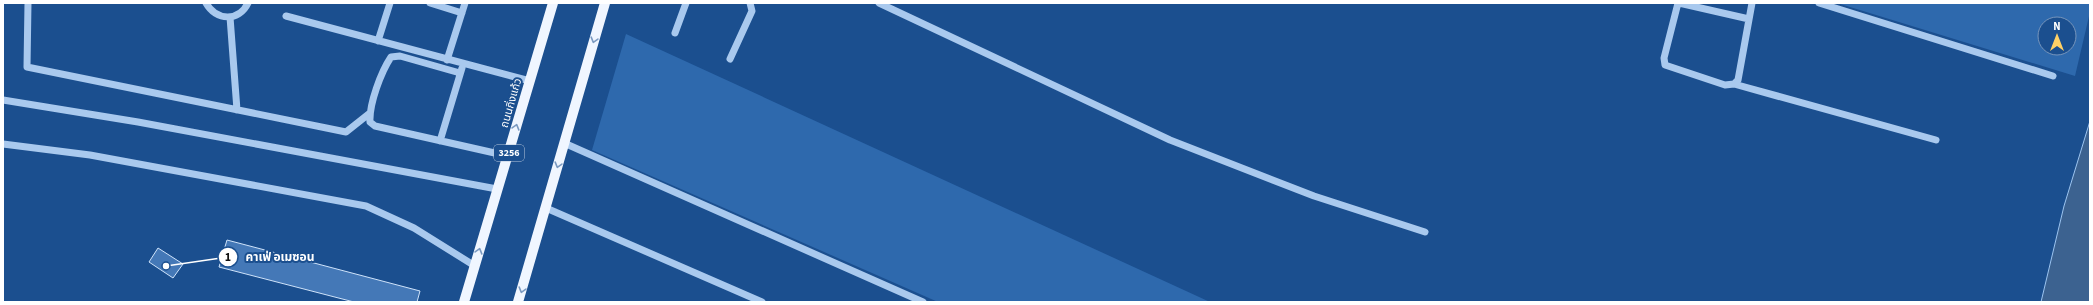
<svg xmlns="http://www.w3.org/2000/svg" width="2093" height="305" viewBox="0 0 2093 305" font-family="'Source Sans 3','Noto Sans Thai',sans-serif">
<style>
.green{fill:#2e69ad;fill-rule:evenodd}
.water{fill:#3c6290;stroke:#9cc4f0}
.building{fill:#4478b7;stroke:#cfe3fa}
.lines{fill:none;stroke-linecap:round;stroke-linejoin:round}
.minor{stroke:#a9c9ee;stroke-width:7}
.major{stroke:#f0f6ff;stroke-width:10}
.oneway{stroke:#7b9ac1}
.labels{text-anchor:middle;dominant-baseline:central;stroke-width:4;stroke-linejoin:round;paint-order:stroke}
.shield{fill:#1b4f8f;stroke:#bbcadd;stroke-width:1}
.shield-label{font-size:10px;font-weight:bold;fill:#fff}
.street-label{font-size:11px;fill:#fff;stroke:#1b4f8f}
.leader{fill:none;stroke:#fff;stroke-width:1.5}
.callout-dot{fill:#fff;stroke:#1b4f8f;stroke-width:1.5}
.mark-label{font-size:12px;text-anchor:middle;font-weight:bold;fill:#111}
.callout-label{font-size:12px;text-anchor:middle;font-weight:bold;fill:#fff;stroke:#1b4f8f;stroke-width:4;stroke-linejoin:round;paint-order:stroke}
</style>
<rect width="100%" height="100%" fill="#1b4f8f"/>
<path class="green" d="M 1837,3 L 2090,3 L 2090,12 L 2075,76 ZM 2045,24 L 2069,24 L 2069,48 L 2045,48 Z
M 626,34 L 1210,302 L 938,302 L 592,150 Z"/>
<path class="water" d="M 2090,121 L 2090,302 L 2041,302 L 2064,206 Z"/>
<path class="building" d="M 227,240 L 420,291 L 417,302 L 354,302 L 219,267 Z
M 158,248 L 183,264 L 173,278 L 149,262 Z"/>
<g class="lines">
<path class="minor" d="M 28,3 L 27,67 L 346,132 L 370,113
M 206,3 C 216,21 239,22 248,3
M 430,3 L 462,13
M 879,3 L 1170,140 L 1314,196 L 1425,232
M 1678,3 L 1664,58 L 1665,65 L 1725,85 L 1734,84 L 1738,80 L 1752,3
M 1679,3 L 1749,19
M 1819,3 L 2053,76
M 286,16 L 530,81
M 230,17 L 237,110
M 675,33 L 686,3
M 378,41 L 390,3
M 730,59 L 752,11 L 750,3
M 447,60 L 465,3
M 460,73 L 400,56 L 391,57 C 381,72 369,104 370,122 L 375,126 L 508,156
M 1734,84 L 1936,140
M 3,100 L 138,122 L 497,189
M 440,141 L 462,68
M 564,143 L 923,302
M 3,144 L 90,155 L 366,206 L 414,228 L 475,266
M 546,208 L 762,302"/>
<path class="major" d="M 464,302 L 553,3
M 518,302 L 605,3"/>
</g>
<defs><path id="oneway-chevron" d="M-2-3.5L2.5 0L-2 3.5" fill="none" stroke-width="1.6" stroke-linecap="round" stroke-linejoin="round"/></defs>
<g class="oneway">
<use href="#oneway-chevron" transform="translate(594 40) rotate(106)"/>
<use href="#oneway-chevron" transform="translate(516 127) rotate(-74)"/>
<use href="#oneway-chevron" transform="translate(558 165) rotate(106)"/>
<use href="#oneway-chevron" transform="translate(479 251) rotate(-74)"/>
<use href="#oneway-chevron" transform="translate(522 290) rotate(106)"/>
</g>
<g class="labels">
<rect class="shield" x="494" y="145" width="30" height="16" rx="3"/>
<g class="shield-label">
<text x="509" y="153">3256</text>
</g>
<g class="street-label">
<text transform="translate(511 103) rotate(-74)">ถนนกิ่งแก้ว</text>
</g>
</g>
<path class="leader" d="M166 266L228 257"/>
<g class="callout-dot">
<circle cx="166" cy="266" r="4"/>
<circle cx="228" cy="257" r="10"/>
</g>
<g class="mark-label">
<text x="228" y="261">1</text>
</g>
<g class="callout-label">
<text x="280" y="261">คาเฟ่ อเมซอน</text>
</g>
<rect width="2093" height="305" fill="none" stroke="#ffffff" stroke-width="8"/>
<g transform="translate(2057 36)"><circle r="19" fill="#1b4f8f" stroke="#7695bc"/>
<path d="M0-3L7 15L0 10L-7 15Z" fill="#ffd166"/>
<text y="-6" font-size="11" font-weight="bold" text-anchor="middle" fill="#ffffff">N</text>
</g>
</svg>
